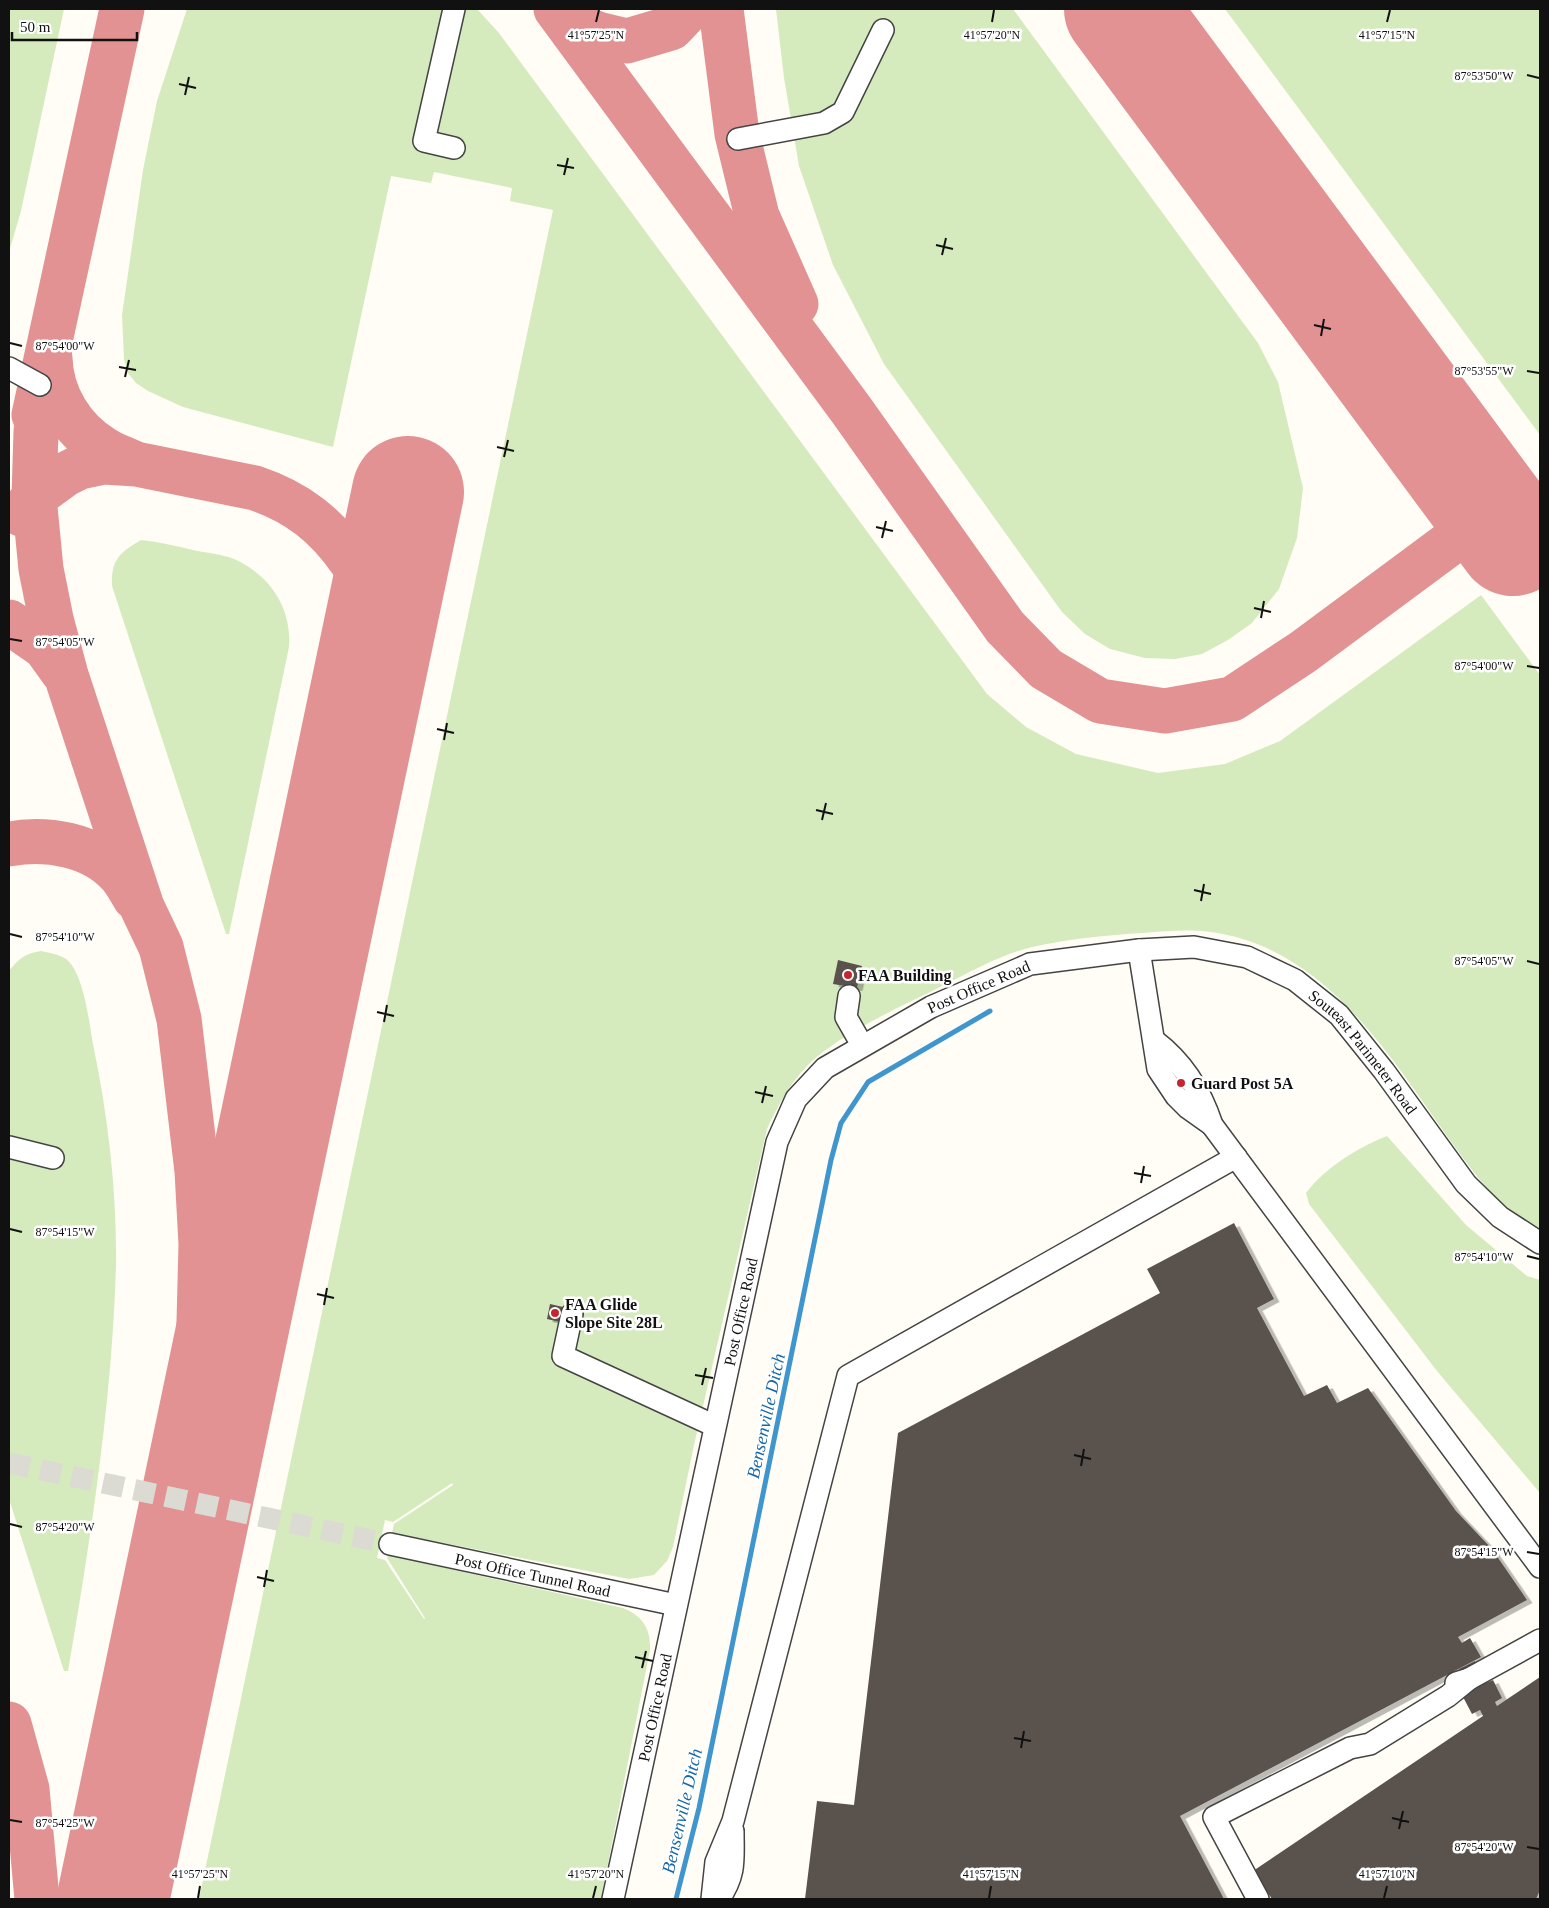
<svg xmlns="http://www.w3.org/2000/svg" width="1549" height="1908" viewBox="0 0 1549 1908" font-family="'Times New Roman',serif">
<style>
.green{fill:#d5ebbd}
.lines{fill:none;stroke-linecap:round;stroke-linejoin:round}
.stream{stroke:#3f96cf;stroke-width:5}
.taxiway{stroke:#e29292;stroke-width:45}
.runway{stroke:#e29292;stroke-width:112}
.building{fill:#5a524d;filter:url(#shadow)}
.minor-tunnel{stroke:#dbdad3;stroke-width:21;stroke-dasharray:21 11;stroke-linecap:butt}
.minor-casing{stroke:#444;stroke-width:24}
.minor{stroke:#fff;stroke-width:21}
.ticks{fill:none;stroke:#111;stroke-width:2}
.poi-dot{fill:#c4262e;stroke:#fff;stroke-width:2}
.labels{text-anchor:middle;dominant-baseline:central;stroke-width:5;stroke-linejoin:round;paint-order:stroke}
.poi-label{font-size:16px;font-weight:bold;fill:#111;stroke:#fff;text-anchor:start}
.street-label{font-size:16px;fill:#111;stroke:#fff}
.water-label{font-size:18px;font-style:italic;fill:#1768a6;stroke:#fff}
.ticks-label{font-size:12px;text-anchor:middle;fill:#111;stroke:#fff;stroke-width:5;stroke-linejoin:round;paint-order:stroke}
</style>
<defs>
<filter id="shadow"><feDropShadow dx="5.5" dy="3" stdDeviation="0" flood-color="#0004"/></filter>
</defs>
<rect width="100%" height="100%" fill="#fffdf5"/>
<path class="green" d="M 9,9 L 64,9 L 21,211 L 9,252 Z
M 187,9 L 477,9 L 499,33 L 987,694 L 1026,727 L 1076,754 L 1158,773 L 1225,764 L 1280,741 L 1481,595 L 1540,675 L 1540,1231 C 1500,1211 1475,1174 1449,1139 C 1388,1053 1325,948 1211,932 C 1188,929 1166,931 1143,933 C 1107,935 1068,939 1032,947 C 1007,953 983,965 960,977 C 916,1000 844,1030 809,1064 C 790,1083 778,1105 767,1129 L 694,1445 L 673,1547 L 667,1561 L 654,1575 L 629,1579 L 392,1533 L 394,1524 L 453,1485 L 452,1483 L 393,1522 L 385,1520 L 377,1558 L 385,1560 L 424,1619 L 425,1618 L 387,1558 L 388,1555 L 623,1608 C 643,1616 651,1629 650,1650 L 601,1899 L 199,1899 L 553,210 L 510,201 L 512,188 L 434,172 L 431,183 L 391,176 L 333,447 L 183,407 L 148,391 L 136,383 L 128,373 L 124,359 L 122,315 L 143,170 L 157,101 Z
M 776,9 L 1013,9 L 1258,343 L 1278,382 L 1303,488 L 1297,538 L 1279,589 L 1252,623 L 1228,640 L 1202,654 L 1175,659 L 1145,658 L 1110,649 L 1085,634 L 1062,612 L 884,364 L 833,265 L 799,166 L 784,78 Z
M 1225,9 L 1540,9 L 1540,435 Z
M 141,540 C 159,542 176,546 193,550 C 206,553 222,554 234,559 C 270,575 292,608 289,647 L 229,934 L 226,934 L 112,586 C 111,560 119,553 141,540 Z
M 41,951 C 50,953 58,954 66,959 C 84,973 89,1022 93,1044 C 108,1116 117,1192 116,1266 C 112,1401 91,1537 68,1671 L 64,1671 L 9,1499 L 9,971 C 18,959 26,953 41,951 Z
M 1387,1136 L 1466,1225 L 1527,1276 L 1540,1280 L 1540,1493 L 1437,1371 L 1309,1204 L 1306,1193 C 1326,1167 1357,1148 1387,1136 Z"/>
<g class="lines">
<path class="stream" d="M 676,1899 L 699,1808 L 831,1160 L 841,1123 L 868,1082 L 990,1011"/>
<path class="taxiway" d="M 556,9 L 852,411 L 1005,627 L 1046,669 L 1100,701 L 1165,711 L 1232,699 L 1303,652 L 1492,512
M 721,9 L 737,134 L 757,216 L 796,304
M 566,21 L 598,34 L 627,41 L 671,28 L 689,9
M 50,358 C 51,395 72,430 104,449 C 113,455 125,459 136,464
M 40,385 L 36,432 L 34,497 L 41,569 L 51,619 L 66,675 L 142,907 L 161,947 L 179,1019 L 197,1171 L 201,1244 L 198,1361 L 178,1590
M 34,415 L 122,9
M 21,514 L 34,497 L 64,475 L 80,467 L 104,462 L 136,464 L 255,488 C 297,502 326,525 351,561 C 356,568 364,575 367,583 C 374,599 375,622 378,640
M 9,622 L 45,647 L 63,672
M 9,844 C 46,837 93,844 120,875 C 126,882 130,890 135,898
M 9,1724 L 27,1789 L 37,1899"/>
<path class="runway" d="M 1120,9 L 1513,540
M 113,1899 L 408,492"/>
</g>
<path class="building" d="M 838,960 L 862,966 L 857,988 L 833,984 Z
M 1234,1223 L 1274,1299 L 1257,1308 L 1304,1396 L 1327,1385 L 1337,1403 L 1368,1388 L 1456,1511 L 1492,1549 L 1527,1600 L 1458,1637 L 1462,1643 L 1470,1638 L 1481,1657 L 1180,1816 L 1224,1899 L 805,1899 L 817,1801 L 854,1805 L 898,1433 L 1160,1293 L 1147,1269 Z
M 550,1304 L 563,1307 L 560,1322 L 547,1319 Z
M 1475,1661 L 1486,1683 L 1493,1680 L 1502,1698 L 1495,1702 L 1497,1706 L 1540,1677 L 1540,1890 L 1536,1899 L 1272,1899 L 1253,1871 L 1483,1716 L 1480,1710 L 1472,1714 L 1462,1695 L 1470,1692 L 1459,1669 Z"/>
<g class="lines">
<path class="minor-tunnel" d="M 9,1463 L 390,1544"/>
<g class="minor-casing">
<g id="minor">
<path d="M 454,9 L 424,141 L 454,148"/>
<path d="M 738,139 L 824,123 L 843,112 L 883,30"/>
<path d="M 9,368 L 40,385"/>
<path d="M 1139,950 L 1158,1069 L 1176,1096 L 1188,1108 L 1212,1125"/>
<path d="M 849,996 L 846,1017 L 862,1045"/>
<path d="M 1155,1041 C 1184,1063 1201,1091 1212,1125 L 1540,1567"/>
<path d="M 9,1147 L 53,1158"/>
<path d="M 572,1314 L 563,1356 L 715,1426"/>
<path id="s1" d="M 390,1544 L 676,1605"/>
<path d="M 1456,1683 L 1469,1679 L 1540,1640"/>
<path id="s2" d="M 613,1899 L 777,1142 L 796,1099 L 825,1068 L 931,1007 L 1030,964 L 1139,950 L 1194,947 L 1247,957 L 1295,980 L 1339,1015 L 1384,1071 L 1466,1184 L 1500,1217 L 1540,1243"/>
<path d="M 712,1899 L 716,1862 L 733,1821 L 848,1376 L 1236,1157"/>
<path d="M 719,1899 C 736,1874 733,1860 733,1831"/>
<path d="M 1258,1899 L 1214,1817 L 1350,1748 L 1370,1744 L 1448,1696 L 1469,1679"/>
</g>
</g>
<use href="#minor" class="minor"/>
</g>
<path class="ticks" d="M 596,22 L 599,10M 992,22 L 994,10M 1387,22 L 1390,10M 1527,75 L 1539,78M 179,84 L 196,88M 185,95 L 189,77M 557,165 L 574,168M 564,175 L 568,158M 936,245 L 953,249M 942,255 L 946,238M 1314,325 L 1331,329M 1321,336 L 1324,319M 10,343 L 22,346M 119,367 L 136,370M 1527,371 L 1539,373M 125,377 L 129,360M 497,447 L 514,451M 504,457 L 508,440M 876,527 L 893,531M 882,538 L 886,521M 1254,608 L 1271,612M 1261,618 L 1264,601M 10,639 L 22,641M 1527,666 L 1539,668M 437,729 L 454,733M 444,740 L 447,723M 816,810 L 833,814M 822,820 L 826,803M 1194,890 L 1211,894M 1201,901 L 1204,884M 10,934 L 22,937M 1527,961 L 1539,964M 377,1012 L 394,1016M 384,1022 L 387,1005M 755,1092 L 773,1096M 762,1103 L 766,1086M 1134,1173 L 1151,1176M 1141,1183 L 1144,1166M 10,1229 L 22,1232M 1527,1256 L 1539,1259M 317,1294 L 334,1298M 324,1305 L 327,1288M 695,1375 L 713,1378M 702,1385 L 706,1368M 1074,1455 L 1091,1459M 1081,1466 L 1084,1449M 10,1524 L 22,1527M 1527,1552 L 1539,1554M 257,1577 L 274,1581M 264,1587 L 267,1570M 635,1657 L 653,1661M 642,1668 L 646,1651M 1014,1738 L 1031,1741M 1021,1748 L 1024,1731M 1392,1818 L 1409,1822M 10,1820 L 22,1822M 1399,1829 L 1403,1811M 1527,1847 L 1539,1849M 198,1898 L 200,1886M 593,1898 L 596,1886M 989,1898 L 991,1886M 1384,1898 L 1387,1886"/>
<g class="poi-dot">
<circle cx="848" cy="975" r="5"/>
<circle cx="1181" cy="1083" r="5"/>
<circle cx="555" cy="1313" r="5"/>
</g>
<g class="labels">
<g class="poi-label">
<text x="858" y="975">FAA Building</text>
<text x="1191" y="1083">Guard Post 5A</text>
<text x="565" y="1304">FAA Glide<tspan x="565" dy="18">Slope Site 28L</tspan></text>
</g>
<g class="street-label">
<text stroke="none"><textPath href="#s2" startOffset="1038">Post Office Road</textPath></text>
<text stroke="none"><textPath href="#s2" startOffset="1466">Souteast Parimeter Road</textPath></text>
<text stroke="none"><textPath href="#s2" startOffset="601">Post Office Road</textPath></text>
<text stroke="none"><textPath href="#s1" startOffset="146">Post Office Tunnel Road</textPath></text>
<text stroke="none"><textPath href="#s2" startOffset="196">Post Office Road</textPath></text>
</g>
<g class="water-label">
<text transform="translate(766 1416) rotate(-78)">Bensenville Ditch</text>
<text transform="translate(682 1811) rotate(-77)">Bensenville Ditch</text>
</g>
</g>
<g class="ticks-label">
<text x="596" y="39">41°57'25"N</text>
<text x="992" y="39">41°57'20"N</text>
<text x="1387" y="39">41°57'15"N</text>
<text x="1484" y="80">87°53'50"W</text>
<text x="65" y="350">87°54'00"W</text>
<text x="1484" y="375">87°53'55"W</text>
<text x="65" y="646">87°54'05"W</text>
<text x="1484" y="670">87°54'00"W</text>
<text x="65" y="941">87°54'10"W</text>
<text x="1484" y="965">87°54'05"W</text>
<text x="65" y="1236">87°54'15"W</text>
<text x="1484" y="1261">87°54'10"W</text>
<text x="65" y="1531">87°54'20"W</text>
<text x="1484" y="1556">87°54'15"W</text>
<text x="65" y="1827">87°54'25"W</text>
<text x="1484" y="1851">87°54'20"W</text>
<text x="200" y="1878">41°57'25"N</text>
<text x="596" y="1878">41°57'20"N</text>
<text x="991" y="1878">41°57'15"N</text>
<text x="1387" y="1878">41°57'10"N</text>
</g>
<rect width="1549" height="1908" fill="none" stroke="#111111" stroke-width="20"/>
<path d="M12 32v8h125v-8" fill="none" stroke="#111111" stroke-width="2.5"/>
<text x="20" y="32" font-size="15" fill="#111111" stroke="#ffffff" stroke-width="4" paint-order="stroke">50 m</text>
</svg>
